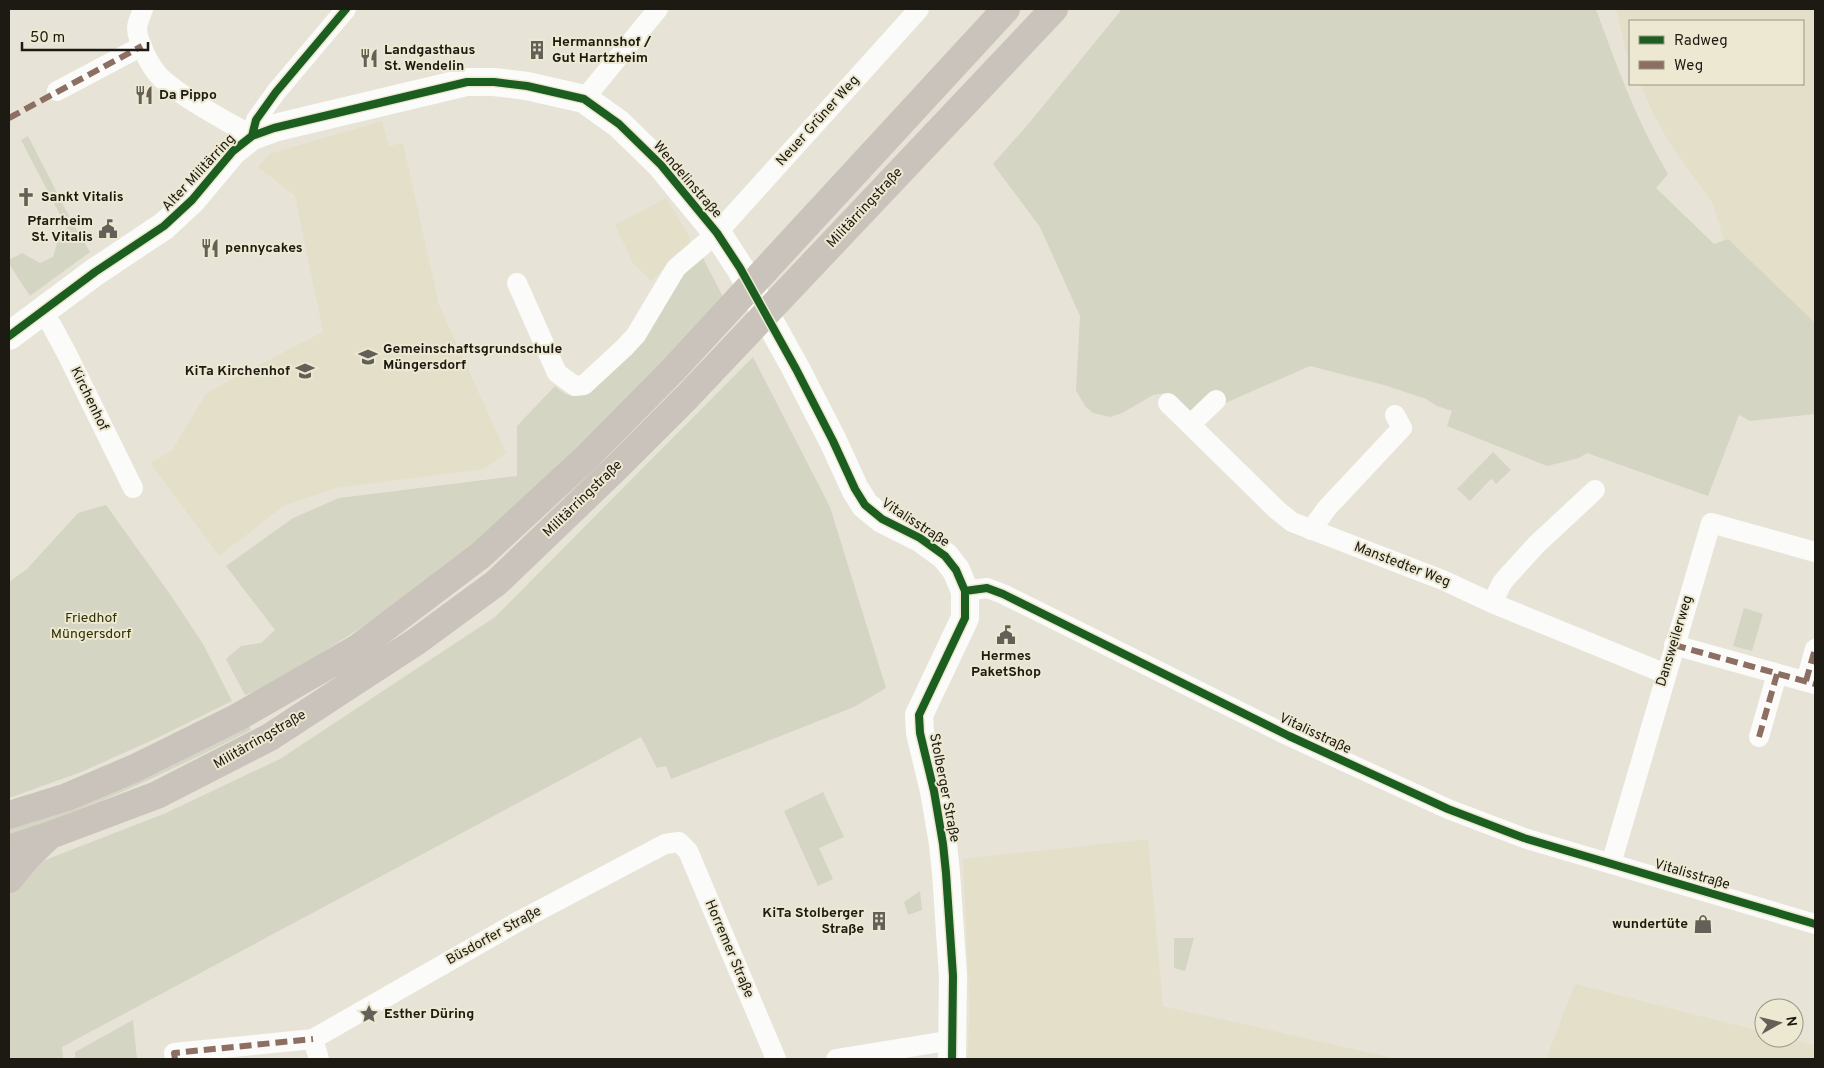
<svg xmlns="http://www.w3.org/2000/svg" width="1824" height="1068" viewBox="0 0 1824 1068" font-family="Overpass,sans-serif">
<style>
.built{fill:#e4dfc9}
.green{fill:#d4d5c3}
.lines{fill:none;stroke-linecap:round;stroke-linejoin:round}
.street{stroke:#fbfbf9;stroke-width:20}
.secondary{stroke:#fbfbf9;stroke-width:28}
.highway{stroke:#cac3bb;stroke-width:28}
.quiet{stroke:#8d6e63;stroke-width:6;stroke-dasharray:12 6;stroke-linecap:butt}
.cycleway-casing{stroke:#ede8d1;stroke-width:11}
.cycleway{stroke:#1b5e20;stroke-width:8}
.labels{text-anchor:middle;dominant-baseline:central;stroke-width:4;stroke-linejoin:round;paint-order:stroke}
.poi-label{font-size:14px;font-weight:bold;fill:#1c1a12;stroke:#ede8d1;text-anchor:start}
.street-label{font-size:14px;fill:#1c1a12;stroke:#ede8d1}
.park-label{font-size:14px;fill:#2d3103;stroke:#ede8d1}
</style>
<rect width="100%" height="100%" fill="#e7e4d7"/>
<path class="built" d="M 1616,9 L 1815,9 L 1815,324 L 1724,241 L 1713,204 L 1669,142 L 1651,109 L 1640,84 L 1803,84 L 1803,21 L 1630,21 L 1630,61 L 1626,52 Z
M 382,121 L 389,146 L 403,143 L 439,305 L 506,453 L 484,469 L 336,488 L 285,505 L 219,556 L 150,463 L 172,450 L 206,394 L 226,382 L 323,332 L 295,196 L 258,167 L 269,154 Z
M 666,198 L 689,235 L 690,244 L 651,281 L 633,263 L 615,225 Z
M 1148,839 L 1163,1006 L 1398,1059 L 967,1059 L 970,1014 L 963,859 Z
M 1575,984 L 1764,1032 L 1764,1038 L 1787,1038 L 1815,1045 L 1815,1059 L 1546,1059 Z"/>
<path class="green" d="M 1122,9 L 1596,9 C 1616,65 1637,122 1668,174 L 1656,188 L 1714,244 L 1728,239 L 1815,323 L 1815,414 L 1750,421 L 1739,415 L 1708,496 L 1587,453 L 1579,458 L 1547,466 L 1447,426 L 1452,411 L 1437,406 L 1426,399 L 1384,385 L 1310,366 L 1223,404 L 1189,412 L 1184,410 L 1166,393 L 1153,395 L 1122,413 L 1110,417 L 1093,413 L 1086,407 L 1076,391 L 1080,316 L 1040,227 L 993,164 L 1030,122 Z
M 28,136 L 72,222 L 90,252 L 30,296 L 9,264 L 9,260 L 22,253 L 40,263 L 53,257 L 57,243 L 67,228 L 21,140 Z
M 702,256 L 724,299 L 554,473 L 468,549 L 365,625 L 273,684 L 245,695 L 226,659 L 241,646 L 261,643 L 275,630 L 226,566 L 293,518 L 339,498 L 517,476 L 517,426 L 555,386 C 567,396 572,400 587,391 L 682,274 Z
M 753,357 L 830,507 L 886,688 L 854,707 L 671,779 L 666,766 L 657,768 L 641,737 L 62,1047 L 63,1059 L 9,1059 L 9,899 L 10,892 L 40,862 L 166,813 L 280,759 L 495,617 Z
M 1493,452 L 1511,470 L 1496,484 L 1492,479 L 1489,481 L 1470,501 L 1457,489 Z
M 106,505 L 172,597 L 203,644 L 232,701 L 155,739 L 81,772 L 9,798 L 9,582 L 27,569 L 78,513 Z
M 1744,608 L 1763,614 L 1752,651 L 1733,646 Z
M 248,724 L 251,730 C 172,770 93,808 9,835 L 9,828 L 35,821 Z
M 823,792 L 844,837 L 819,848 L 833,879 L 818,886 L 784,811 Z
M 920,891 L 922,910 L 908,915 L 904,902 Z
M 1174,938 L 1194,938 L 1185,971 L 1174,968 Z
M 133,1020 L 137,1059 L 75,1059 L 75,1052 Z"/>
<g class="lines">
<path class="street" d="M 143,9 C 141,15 138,21 137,27 C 137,42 151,68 161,78 C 186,100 223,119 252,136 L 256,120 L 276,92 L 346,9
M 57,91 L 142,46
M 584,99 L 658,9
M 517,283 L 557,373 L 575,386 L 584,385 L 625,347 L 636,335 L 676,268 L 717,233 L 919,9
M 42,312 L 52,326 L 67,354 L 133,488
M 1168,403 L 1277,510 L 1292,522 L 1445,581 L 1492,603 L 1666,674
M 1191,424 L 1216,400
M 1311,530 L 1327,508 L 1402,428 L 1395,415
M 965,591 L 987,588 L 1003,594 L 1289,736 L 1448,809 L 1524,838 L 1815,924
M 1492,603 L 1502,583 L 1506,578 L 1537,544 L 1595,490
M 1674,645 L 1815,684
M 1806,681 L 1815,649
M 1759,737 L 1777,674
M 1611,864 L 1711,523 L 1815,552
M 313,1039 L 319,1059
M 175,1059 L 174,1053 L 313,1039 L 519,921 L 665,844 L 679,842 L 688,851 L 776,1059
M 836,1059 L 953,1040"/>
<path class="secondary" d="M 9,336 L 95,272 L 164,226 L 192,200 L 233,151 L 252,136 L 274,128 L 467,82 L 494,82 L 527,86 L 584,99 L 619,124 L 661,165 L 717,233 L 740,268 L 796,369 L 833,441 L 855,489 L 865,505 L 882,519 L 920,538 L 945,556 L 956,570 L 965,591 L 965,618 L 919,715 L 920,733 L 934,791 L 943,844 L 946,873 L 953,976 L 952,1059"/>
<path class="highway" d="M 9,815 L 67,797 L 135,768 L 238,717 L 358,648 L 481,555 L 587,457 L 673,370 L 1006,9
M 9,849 L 48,836 L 157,795 L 270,737 L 417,641 L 496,583 L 616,468 L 687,397 L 1054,9
M 9,879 L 28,856 L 47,838"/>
<path class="quiet" d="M 9,118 L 142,46
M 1674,645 L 1815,684
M 1806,681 L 1815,649
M 1759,737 L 1777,674
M 175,1059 L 174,1053 L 313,1039"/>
<g class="cycleway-casing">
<path id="cycleway" d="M 252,136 L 256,120 L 276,92 L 346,9
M 9,336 L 95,272 L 164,226 L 192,200 L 233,151 L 252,136 L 274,128 L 467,82 L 494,82 L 527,86 L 584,99 L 619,124 L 661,165 L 717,233 L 740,268 L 796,369 L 833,441 L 855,489 L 865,505 L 882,519 L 920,538 L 945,556 L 956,570 L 965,591 L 965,618 L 919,715 L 920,733 L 934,791 L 943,844 L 946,873 L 953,976 L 952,1059
M 965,591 L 987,588 L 1003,594 L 1289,736 L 1448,809 L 1524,838 L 1815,924"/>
</g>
<use href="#cycleway" class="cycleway"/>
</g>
<defs>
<g id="building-bare" transform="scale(1.5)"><path d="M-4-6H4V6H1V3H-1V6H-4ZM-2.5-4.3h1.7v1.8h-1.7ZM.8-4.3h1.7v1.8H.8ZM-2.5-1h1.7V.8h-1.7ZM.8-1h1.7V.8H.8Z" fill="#636157" stroke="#ede8d1" stroke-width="2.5" paint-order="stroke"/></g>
<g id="restaurant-bare" transform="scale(1.5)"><path d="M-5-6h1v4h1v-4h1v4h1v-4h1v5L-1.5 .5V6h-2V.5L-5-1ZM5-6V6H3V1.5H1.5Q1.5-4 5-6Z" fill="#636157" stroke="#ede8d1" stroke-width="2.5" paint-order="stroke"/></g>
<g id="church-bare" transform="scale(1.5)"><path d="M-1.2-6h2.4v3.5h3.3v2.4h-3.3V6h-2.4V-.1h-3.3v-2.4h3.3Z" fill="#636157" stroke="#ede8d1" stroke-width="2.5" paint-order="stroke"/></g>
<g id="civic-bare" transform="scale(1.5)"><path d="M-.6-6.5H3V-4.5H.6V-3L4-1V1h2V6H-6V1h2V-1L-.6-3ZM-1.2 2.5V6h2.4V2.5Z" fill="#636157" stroke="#ede8d1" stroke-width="2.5" paint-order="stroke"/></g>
<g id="school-bare" transform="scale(1.5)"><path d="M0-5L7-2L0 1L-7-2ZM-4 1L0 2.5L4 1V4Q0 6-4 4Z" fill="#636157" stroke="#ede8d1" stroke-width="2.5" paint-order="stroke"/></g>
<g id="shop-bare" transform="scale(1.5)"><path d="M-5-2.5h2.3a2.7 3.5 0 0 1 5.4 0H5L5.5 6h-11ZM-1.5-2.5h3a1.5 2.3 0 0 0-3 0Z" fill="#636157" stroke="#ede8d1" stroke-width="2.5" paint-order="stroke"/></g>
<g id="sight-bare" transform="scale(1.5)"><path d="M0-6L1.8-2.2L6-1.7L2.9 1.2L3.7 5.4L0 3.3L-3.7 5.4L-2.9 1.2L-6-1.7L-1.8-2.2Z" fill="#636157" stroke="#ede8d1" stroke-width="2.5" paint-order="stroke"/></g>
</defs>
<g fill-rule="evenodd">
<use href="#building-bare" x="537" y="50"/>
<use href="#restaurant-bare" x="369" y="58"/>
<use href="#restaurant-bare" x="144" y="95"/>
<use href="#church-bare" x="26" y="197"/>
<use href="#civic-bare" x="108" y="229"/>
<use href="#restaurant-bare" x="210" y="248"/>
<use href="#school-bare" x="368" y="357"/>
<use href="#school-bare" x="305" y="371"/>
<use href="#civic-bare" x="1006" y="635"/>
<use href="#building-bare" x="879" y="921"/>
<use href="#shop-bare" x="1703" y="924"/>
<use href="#sight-bare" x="369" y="1014"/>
</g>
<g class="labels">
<g class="poi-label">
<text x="552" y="42">Hermannshof /<tspan x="552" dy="16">Gut Hartzheim</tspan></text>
<text x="384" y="50">Landgasthaus<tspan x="384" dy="16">St. Wendelin</tspan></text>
<text x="159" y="95">Da Pippo</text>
<text x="41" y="197">Sankt Vitalis</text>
<text x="93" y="221" text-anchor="end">Pfarrheim<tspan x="93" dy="16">St. Vitalis</tspan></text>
<text x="225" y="248">pennycakes</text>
<text x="383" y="349">Gemeinschaftsgrundschule<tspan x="383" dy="16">Müngersdorf</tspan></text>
<text x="290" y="371" text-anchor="end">KiTa Kirchenhof</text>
<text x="1006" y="656" text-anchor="middle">Hermes<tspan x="1006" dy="16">PaketShop</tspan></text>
<text x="864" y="913" text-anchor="end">KiTa Stolberger<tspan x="864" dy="16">Straße</tspan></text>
<text x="1688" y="924" text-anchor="end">wundertüte</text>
<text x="384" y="1014">Esther Düring</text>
</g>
<g class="street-label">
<text transform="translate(818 121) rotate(-48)">Neuer Grüner Weg</text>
<text transform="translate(199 173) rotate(-47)">Alter Militärring</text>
<text transform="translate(687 180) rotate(49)">Wendelinstraße</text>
<text transform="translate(865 208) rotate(-47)">Militärringstraße</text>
<text transform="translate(89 399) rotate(64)">Kirchenhof</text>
<text transform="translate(583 499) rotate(-44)">Militärringstraße</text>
<text transform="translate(915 523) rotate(33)">Vitalisstraße</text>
<text transform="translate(1402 565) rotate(21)">Manstedter Weg</text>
<text transform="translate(1675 641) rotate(-73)">Dansweilerweg</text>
<text transform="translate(1315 734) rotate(25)">Vitalisstraße</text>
<text transform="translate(260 740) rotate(-30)">Militärringstraße</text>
<text transform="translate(944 788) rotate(79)">Stolberger Straße</text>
<text transform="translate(1692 875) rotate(16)">Vitalisstraße</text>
<text transform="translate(494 936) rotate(-29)">Büsdorfer Straße</text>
<text transform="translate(729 949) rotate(67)">Horremer Straße</text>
</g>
<g class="park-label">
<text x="91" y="618">Friedhof<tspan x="91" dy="16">Müngersdorf</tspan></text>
</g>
</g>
<rect width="1824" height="1068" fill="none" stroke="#1c1a12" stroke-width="20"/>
<rect x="1629" y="20" width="175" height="65" fill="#ede8d1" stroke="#999685"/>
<rect x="1639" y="36" width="25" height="8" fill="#1b5e20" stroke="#999685"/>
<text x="1674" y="45" font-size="15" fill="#1c1a12">Radweg</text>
<rect x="1639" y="61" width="25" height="8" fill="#8d6e63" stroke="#999685"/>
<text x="1674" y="70" font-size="15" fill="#1c1a12">Weg</text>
<g transform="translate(1779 1023) rotate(82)"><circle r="24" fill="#ede8d1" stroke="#999685"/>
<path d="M0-4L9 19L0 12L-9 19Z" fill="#636157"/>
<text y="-8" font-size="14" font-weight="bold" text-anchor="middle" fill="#1c1a12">N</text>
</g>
<path d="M22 42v8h126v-8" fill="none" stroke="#1c1a12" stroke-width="2.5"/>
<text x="30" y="42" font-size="15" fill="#1c1a12" stroke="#ede8d1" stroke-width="4" paint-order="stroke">50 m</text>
</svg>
